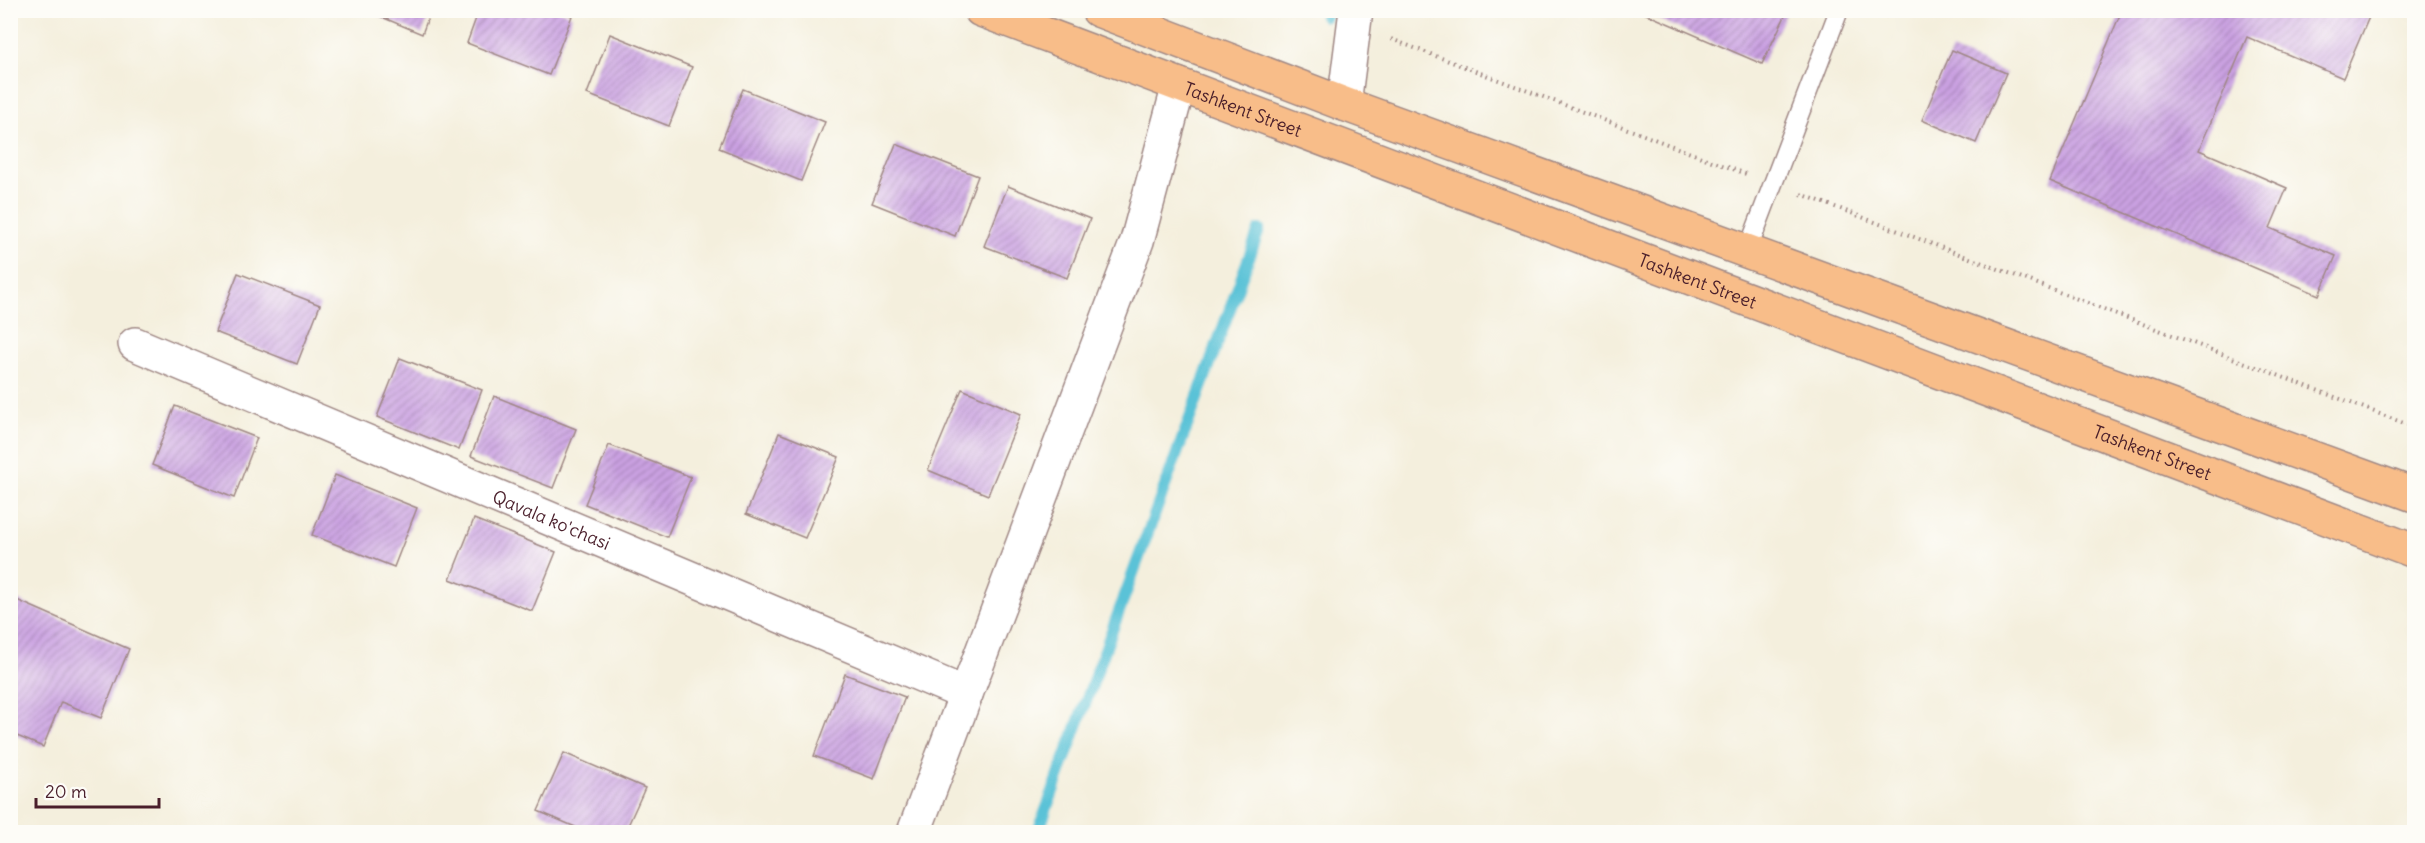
<svg xmlns="http://www.w3.org/2000/svg" width="2425" height="843" viewBox="0 0 2425 843" font-family="Delius,sans-serif">
<style>
.lines{fill:none;stroke-linecap:round;stroke-linejoin:round}
.stream{stroke:#5ac2d7;stroke-width:12}
.building{fill:url(#building-hatch)}
.service-casing{stroke:#9f8784;stroke-width:21}
.minor-casing{stroke:#9f8784;stroke-width:36}
.trunk-casing{stroke:#9f8784;stroke-width:36}
.path{stroke:#9f8784;stroke-width:4;stroke-dasharray:1.5 4.5;stroke-linecap:butt}
.service{stroke:#fff;stroke-width:18}
.minor{stroke:#fff;stroke-width:33}
.trunk{stroke:#f8bd89;stroke-width:33}
.labels{text-anchor:middle;dominant-baseline:central;stroke-width:6;stroke-linejoin:round;paint-order:stroke}
.street-label{font-size:18px;fill:#4a1f2b;stroke:#fdfcf7}
</style>
<defs>
<pattern id="building-hatch" width="6" height="6" patternUnits="userSpaceOnUse" patternTransform="scale(1.5)"><rect width="6" height="6" fill="#caa1e2"/><path d="M-1 1l2-2M0 6l6-6M5 7l2-2" fill="none" stroke="#a683b7"/></pattern>
</defs>
<rect width="100%" height="100%" fill="#fdfcf7"/>
<filter id="ink" filterUnits="userSpaceOnUse"><feTurbulence type="fractalNoise" baseFrequency=".0167" numOctaves="2"/><feDisplacementMap in="SourceGraphic" scale="12" xChannelSelector="R" yChannelSelector="G"/><feConvolveMatrix kernelMatrix="1 2 1 2 8 2 1 2 1" color-interpolation-filters="sRGB"/></filter>
<filter id="wash" filterUnits="userSpaceOnUse"><feTurbulence type="fractalNoise" baseFrequency=".008" numOctaves="4" result="noise"/><feDisplacementMap in="SourceGraphic" scale="24" xChannelSelector="R" yChannelSelector="G"/><feGaussianBlur stdDeviation="1.35" result="paint"/><feColorMatrix in="noise" values="0 0 0 0 0 0 0 0 0 0 0 0 0 0 0 0 0 1.4 0 .05"/><feComposite in="paint" operator="in"/></filter>
<g filter="url(#wash)">
<rect width="100%" height="100%" fill="#f4efdd"/>
<g class="lines">
<path class="stream" d="M 1325,16 L 1327,10
M 1038,832 L 1259,230"/>
</g>
<g id="blocks">
<path class="building" d="M 365,10 L 431,10 L 422,34 Z
M 479,10 L 559,10 L 572,16 L 549,75 L 467,43 Z
M 1637,10 L 1788,10 L 1762,64 Z
M 2122,10 L 2372,10 L 2343,78 L 2247,37 L 2199,150 L 2287,188 L 2270,228 L 2336,256 L 2319,295 L 2050,181 Z
M 610,34 L 692,67 L 669,126 L 587,94 Z
M 1952,50 L 2006,73 L 1976,143 L 1922,120 Z
M 743,89 L 825,122 L 801,181 L 719,148 Z
M 896,144 L 978,176 L 955,236 L 872,203 Z
M 1008,186 L 1090,219 L 1067,278 L 984,246 Z
M 238,273 L 320,305 L 297,364 L 215,332 Z
M 400,358 L 482,390 L 459,450 L 377,417 Z
M 962,389 L 1021,414 L 988,495 L 928,470 Z
M 494,396 L 576,429 L 553,488 L 471,456 Z
M 175,406 L 257,438 L 234,498 L 152,465 Z
M 779,433 L 839,457 L 805,538 L 746,514 Z
M 609,445 L 691,477 L 667,537 L 585,504 Z
M 335,475 L 417,508 L 394,567 L 312,535 Z
M 474,519 L 556,552 L 532,611 L 450,579 Z
M 10,597 L 129,649 L 101,718 L 61,702 L 43,747 L 10,733 Z
M 845,674 L 905,697 L 874,779 L 814,756 Z
M 564,753 L 645,788 L 625,832 L 587,832 L 538,811 Z"/>
</g>
</g>
<g filter="url(#ink)">
<use href="#blocks" fill-opacity="0" stroke="#9f8784" stroke-width="1.5"/>
<g class="lines">
<g class="service-casing">
<path id="service" d="M 1747,252 L 1839,10"/>
</g>
<g class="minor-casing">
<g id="minor">
<path d="M 1344,104 L 1356,10"/>
<path id="s1" d="M 135,344 L 966,694"/>
<path d="M 914,832 L 1137,241 L 1179,85"/>
</g>
</g>
<g class="trunk-casing">
<g id="trunk">
<path id="s2" d="M 981,10 L 2414,551"/>
<path d="M 1098,10 L 1344,104 L 2414,495"/>
</g>
</g>
<path class="path" d="M 1391,39 L 1746,174
M 1801,194 L 2414,427"/>
<use href="#service" class="service"/>
<use href="#minor" class="minor"/>
<use href="#trunk" class="trunk"/>
</g>
</g>
<g class="labels">
<g class="street-label">
<text stroke="none"><textPath href="#s2" startOffset="280">Tashkent Street</textPath></text>
<text stroke="none"><textPath href="#s2" startOffset="766">Tashkent Street</textPath></text>
<text stroke="none"><textPath href="#s2" startOffset="1252">Tashkent Street</textPath></text>
<text stroke="none"><textPath href="#s1" startOffset="452">Qavala ko'chasi</textPath></text>
</g>
</g>
<rect width="2425" height="843" fill="none" stroke="#fdfcf7" stroke-width="36"/>
<path d="M36 798v9h123v-9" fill="none" stroke="#4a1f2b" stroke-width="3"/>
<text x="45" y="798" font-size="18" fill="#4a1f2b" stroke="#fdfcf7" stroke-width="4.5" paint-order="stroke">20 m</text>
</svg>
